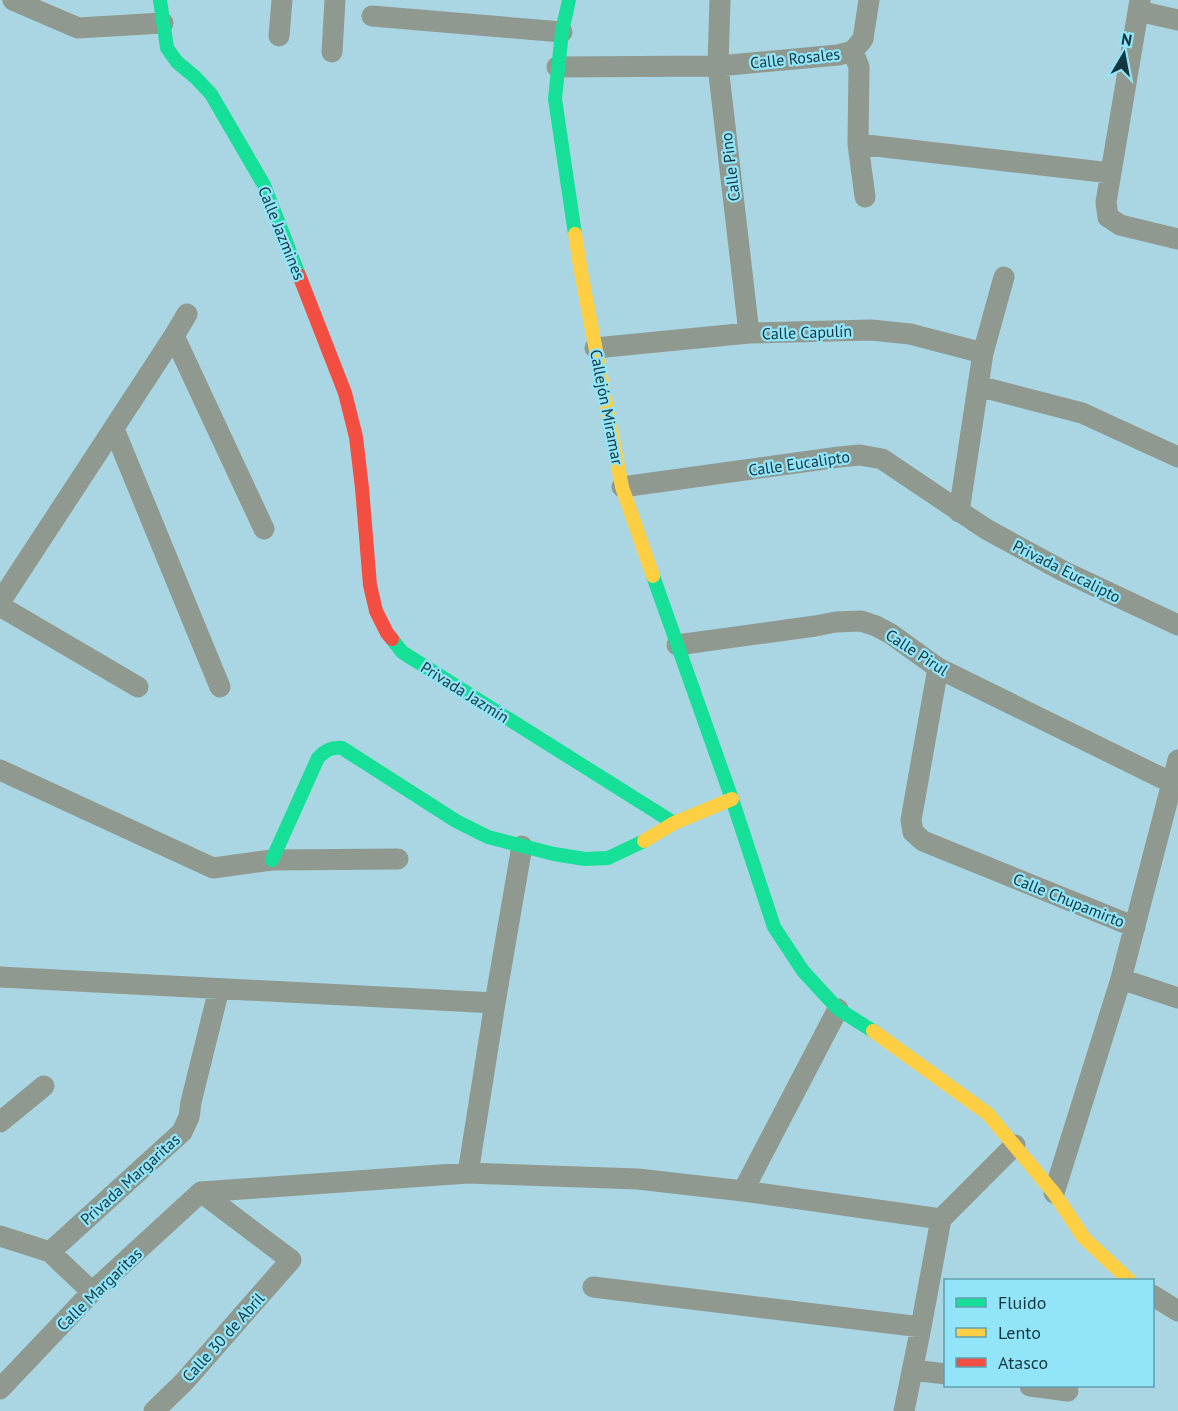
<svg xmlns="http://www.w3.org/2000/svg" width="1178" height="1411" viewBox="0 0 1178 1411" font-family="'PT Sans',sans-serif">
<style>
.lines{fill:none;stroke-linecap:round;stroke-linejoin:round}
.street{stroke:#8f998f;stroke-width:21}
.fast{stroke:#16e098;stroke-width:14}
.slow{stroke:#ffcf43;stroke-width:14}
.jam{stroke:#f24e42;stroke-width:14}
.labels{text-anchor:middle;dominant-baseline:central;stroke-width:4.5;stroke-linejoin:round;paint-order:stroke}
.street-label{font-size:16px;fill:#14373f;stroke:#92e4f9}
</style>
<rect width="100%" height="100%" fill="#a9d6e2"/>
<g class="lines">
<path class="street" d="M 13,0 L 78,28 L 163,23
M 720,0 L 718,66 L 749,333
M 1140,0 L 1106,202 L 1108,217 L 1120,225 L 1178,239
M 1138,11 L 1178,20
M 372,16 L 562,32
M 279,36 L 282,0
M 853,51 L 859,67 L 858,144 L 865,197
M 332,52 L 335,0
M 557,67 L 718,66 L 838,55 L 853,51 L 863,39 L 869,0
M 858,144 L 1111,173
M 174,336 L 264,529
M 595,348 L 749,333 L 871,330 L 910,334 L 983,353 L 959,512
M 983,353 L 1004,277
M 978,386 L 1082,413 L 1178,457
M 114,429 L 220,687
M 622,487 L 839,457 L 860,455 L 882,459 L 986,529 L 1063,571 L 1178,625
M 0,602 L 174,336 L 187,314
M 0,606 L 138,687
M 677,645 L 815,626 L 836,622 L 861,621 L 876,626 L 891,634 L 938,668 L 1172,783
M 938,668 L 911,820 L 913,832 L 923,841 L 1135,927
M 0,770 L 213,868 L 272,860 L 398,859
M 0,977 L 495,1003
M 1121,979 L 1178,998
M 0,1122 L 44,1086
M 468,1173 L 495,1003 L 522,846
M 743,1191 L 838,1009
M 201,1192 L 468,1173 L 638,1179 L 743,1191 L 941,1219
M 1054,1193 L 1121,979 L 1178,760
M 0,1236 L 50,1252 L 92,1292
M 50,1252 L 182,1132 L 189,1117 L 191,1102 L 219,989
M 593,1287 L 921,1327
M 1152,1295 L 1178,1311
M 912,1370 L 946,1374
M 1030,1386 L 1068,1391
M 0,1389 L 92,1292 L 201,1192
M 154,1411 L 184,1382 L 291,1260 L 201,1192
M 904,1411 L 921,1327 L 941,1219 L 1015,1145"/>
<path class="fast" d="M 160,0 L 167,48 L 177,62 L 195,77 L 211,94 L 264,185 L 299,275
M 569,0 L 562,32 L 555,99 L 575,234
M 653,576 L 732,799 L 774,927 L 803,971 L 838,1009 L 873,1031
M 392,639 L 402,652 L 674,823
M 272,860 L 318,758 C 325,750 332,747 342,748 L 456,821 L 488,837 L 554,854 L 585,859 L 608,858 L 644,841"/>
<path class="slow" d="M 575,234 L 581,272 L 622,487 L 653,576
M 644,841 L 674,823 L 732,799
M 873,1031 L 988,1114 L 1054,1193 L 1084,1238 L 1129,1280"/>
<path class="jam" d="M 299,275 L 345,393 L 356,437 L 362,488 L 370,585 L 376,611 L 387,633 L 392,639"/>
</g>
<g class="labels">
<g class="street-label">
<text transform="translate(795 58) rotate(-6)">Calle Rosales</text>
<text transform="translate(730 167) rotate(-97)">Calle Pino</text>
<text transform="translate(282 233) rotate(68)">Calle Jazmines</text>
<text transform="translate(807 332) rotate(-2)">Calle Capulín</text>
<text transform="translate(607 407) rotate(79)">Callejón Miramar</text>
<text transform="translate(799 463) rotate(-8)">Calle Eucalipto</text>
<text transform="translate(1067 571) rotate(27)">Privada Eucalipto</text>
<text transform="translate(917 652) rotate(33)">Calle Pirul</text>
<text transform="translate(465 692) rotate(32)">Privada Jazmín</text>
<text transform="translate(1069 900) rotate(22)">Calle Chupamirto</text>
<text transform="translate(130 1179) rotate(-42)">Privada Margaritas</text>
<text transform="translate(99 1289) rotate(-44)">Calle Margaritas</text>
<text transform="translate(223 1337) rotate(-48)">Calle 30 de Abril</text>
</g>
</g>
<rect x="944" y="1279" width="210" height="108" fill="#92e4f9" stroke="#609faf" stroke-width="1.5"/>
<rect x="956" y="1298" width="30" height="9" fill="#16e098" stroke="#609faf" stroke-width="1.5"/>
<text x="998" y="1309" font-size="18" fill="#14373f">Fluido</text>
<rect x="956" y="1328" width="30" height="9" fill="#ffcf43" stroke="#609faf" stroke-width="1.5"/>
<text x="998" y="1339" font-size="18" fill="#14373f">Lento</text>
<rect x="956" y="1358" width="30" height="9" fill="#f24e42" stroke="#609faf" stroke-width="1.5"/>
<text x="998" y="1369" font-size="18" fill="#14373f">Atasco</text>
<g transform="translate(1124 54) rotate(10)" stroke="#92e4f9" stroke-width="4.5" paint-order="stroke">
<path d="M0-4.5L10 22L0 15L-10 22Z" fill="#14373f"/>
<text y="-9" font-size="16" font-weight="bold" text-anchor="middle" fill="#14373f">N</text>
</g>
</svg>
